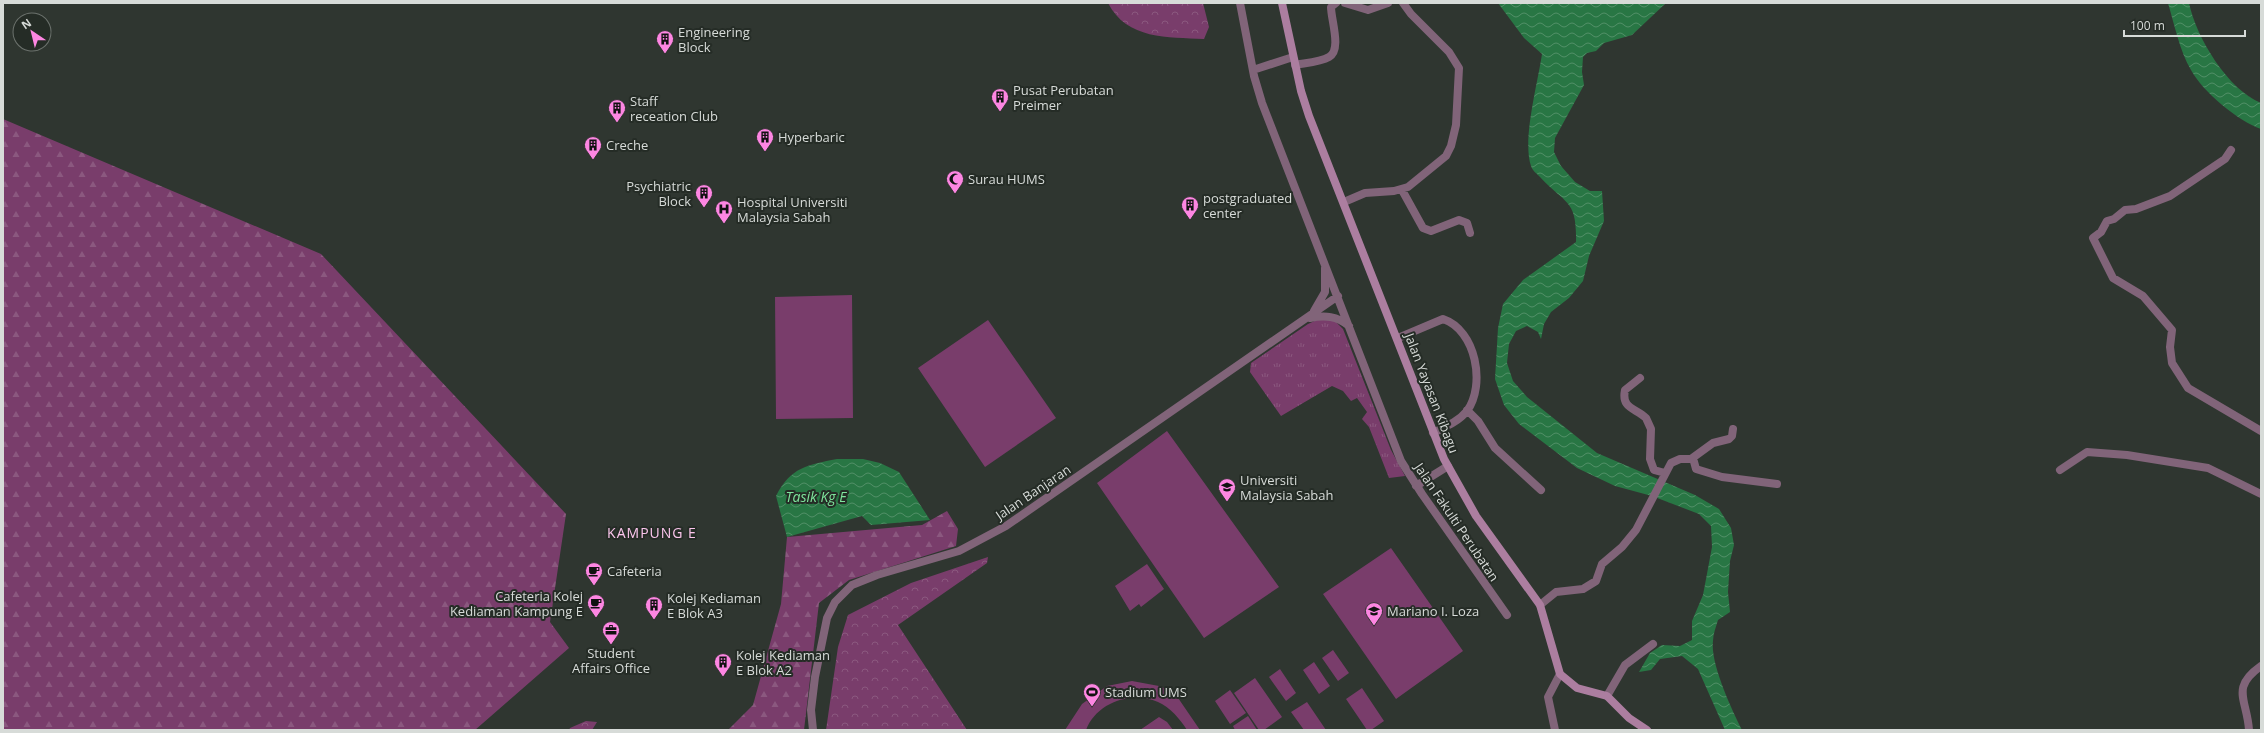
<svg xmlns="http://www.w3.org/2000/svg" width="2264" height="733" viewBox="0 0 2264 733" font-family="'Open Sans',sans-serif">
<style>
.grass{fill:url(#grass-tufts)}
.forest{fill:url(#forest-firs)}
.park{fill:url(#park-crowns)}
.pitch{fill:#793d6b}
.water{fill:url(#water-waves)}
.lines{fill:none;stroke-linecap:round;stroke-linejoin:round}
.street{stroke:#816479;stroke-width:8}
.secondary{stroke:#ac7ea0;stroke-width:8}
.labels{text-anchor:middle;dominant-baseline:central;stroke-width:4;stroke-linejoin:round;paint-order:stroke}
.poi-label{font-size:13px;fill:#d7dbd8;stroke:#252c26;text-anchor:start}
.street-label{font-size:13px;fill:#d7dbd8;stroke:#252c26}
.water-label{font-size:14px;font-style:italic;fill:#7fe59d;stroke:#252c26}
.neighbourhood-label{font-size:14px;letter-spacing:1px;fill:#fbc5ec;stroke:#252c26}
</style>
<defs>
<pattern id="grass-tufts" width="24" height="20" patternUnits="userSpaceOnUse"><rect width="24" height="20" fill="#793d6b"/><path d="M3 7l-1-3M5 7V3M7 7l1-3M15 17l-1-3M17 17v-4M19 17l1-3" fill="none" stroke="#8b587f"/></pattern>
<pattern id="forest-firs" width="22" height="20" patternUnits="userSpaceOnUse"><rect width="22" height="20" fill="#793d6b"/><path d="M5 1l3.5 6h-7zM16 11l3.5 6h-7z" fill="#8b587f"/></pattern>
<pattern id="park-crowns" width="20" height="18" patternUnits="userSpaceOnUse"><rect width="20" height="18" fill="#793d6b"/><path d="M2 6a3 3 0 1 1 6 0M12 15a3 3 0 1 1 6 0" fill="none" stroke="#8b587f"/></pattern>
<pattern id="water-waves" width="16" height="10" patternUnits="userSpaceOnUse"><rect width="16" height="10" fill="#287644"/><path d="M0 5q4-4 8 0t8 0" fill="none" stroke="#518f67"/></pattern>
</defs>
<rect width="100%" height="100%" fill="#2f3630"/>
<path class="grass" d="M 1321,318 L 1333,319 L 1343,329 L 1391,450 L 1405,476 L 1389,478 L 1369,427 L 1362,419 L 1367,412 L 1357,398 L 1351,401 L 1343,391 L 1332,386 L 1281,416 L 1250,372 L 1251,363 L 1308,324 Z"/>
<path class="forest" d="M 3,119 L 321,254 L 566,514 L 550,622 L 569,648 L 475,730 L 3,730 Z
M 947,511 L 958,529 L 956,546 L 849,580 L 819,603 L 804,730 L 728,730 L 753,705 L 781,604 L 787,537 L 922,525 Z"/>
<path class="park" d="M 1108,3 L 1203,3 L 1209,27 L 1204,39 C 1168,37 1127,40 1108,3 Z
M 988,557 L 987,563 L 898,625 L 967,730 L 826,730 L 838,647 L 848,615 L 911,583 Z
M 586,721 L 597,722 L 592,730 L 569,730 L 570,728 Z"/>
<path class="pitch" d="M 852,295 L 853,418 L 776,419 L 775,297 Z
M 988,320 L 1056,418 L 985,467 L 918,368 Z
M 1167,431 L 1279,587 L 1204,638 L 1097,483 Z
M 1391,548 L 1463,651 L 1396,699 L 1323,594 Z
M 1147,564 L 1164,589 L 1141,607 L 1139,604 L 1130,611 L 1115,586 Z
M 1333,650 L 1349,673 L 1338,681 L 1322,658 Z
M 1314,662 L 1330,686 L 1319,694 L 1303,670 Z
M 1280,669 L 1296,693 L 1286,701 L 1269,677 Z
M 1255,678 L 1282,717 L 1264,730 L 1259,730 L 1234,693 Z
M 1132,681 L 1159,686 L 1174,692 L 1200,730 L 1187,730 C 1180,719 1170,707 1158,702 C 1131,691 1097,702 1086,730 L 1065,730 L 1082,704 L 1107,686 Z
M 1362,688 L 1384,721 L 1371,730 L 1367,730 L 1346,699 Z
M 1230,690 L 1246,713 L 1230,724 L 1215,701 Z
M 1307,702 L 1326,730 L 1304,730 L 1291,712 Z
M 1248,716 L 1257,730 L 1235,730 L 1233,726 Z
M 1159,717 L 1167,722 L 1173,730 L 1140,730 Z"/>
<path class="water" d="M 1498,3 L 1666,3 L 1632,35 L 1604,43 L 1596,51 L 1587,53 L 1583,57 L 1582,72 L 1584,85 L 1555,138 L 1554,152 L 1561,166 L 1575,182 L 1590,191 L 1602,191 L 1604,221 L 1589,256 L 1583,281 L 1569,298 L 1551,312 L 1544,324 L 1541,339 L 1538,332 L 1527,326 L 1516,331 L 1509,344 L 1507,363 L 1513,381 L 1527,397 L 1597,453 L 1695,495 L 1719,509 L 1731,528 L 1734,545 L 1730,561 L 1728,592 L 1730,612 L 1718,620 C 1716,627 1713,634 1713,641 C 1710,663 1732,710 1742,730 L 1725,730 L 1698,669 L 1682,656 L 1660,659 L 1651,670 L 1639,672 L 1650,653 L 1662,645 L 1680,646 L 1692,640 L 1692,621 L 1703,595 L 1712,547 L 1711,526 L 1699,514 L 1652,496 L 1615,486 L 1577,468 L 1519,424 L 1504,405 L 1495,379 L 1498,328 L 1503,304 L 1523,280 L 1576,242 C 1577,199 1566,205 1540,177 C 1537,174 1532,170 1531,166 C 1522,140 1538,82 1542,54 L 1524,38 Z
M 2168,3 L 2189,3 C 2196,37 2228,90 2261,103 L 2261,129 C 2238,121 2203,92 2191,70 C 2180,52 2174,23 2168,3 Z
M 837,459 L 863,459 L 880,463 L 899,472 L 930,520 L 871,525 L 862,516 L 787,537 L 776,496 C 791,467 807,465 837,459 Z"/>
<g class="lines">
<path class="street" d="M 1240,3 L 1254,76 L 1262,103 L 1401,461 L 1422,494 L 1507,615
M 1345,3 L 1368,10 L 1388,3
M 1295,65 C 1305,63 1320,62 1329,57 C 1342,50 1331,20 1331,7 L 1336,3
M 1253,70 L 1293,57
M 2231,150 L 2225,159 L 2170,196 L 2136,209 L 2125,210 L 2114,219 L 2107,221 L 2101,232 L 2093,238 L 2113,278 L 2143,296 L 2172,330 L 2170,347 L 2172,363 L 2188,388 L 2261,431
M 1402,190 L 1423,228 L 1431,231 L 1459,220 L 1467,223 L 1470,233
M 1344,202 L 1365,193 L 1394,191 L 1408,187 L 1446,156 L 1451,146 L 1456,125 L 1459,68 L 1449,52 L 1411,14 L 1403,3
M 1314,311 L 1325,292 L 1325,268
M 1310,318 C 1325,315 1337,316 1349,326
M 1398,338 L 1443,319 C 1476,330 1486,385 1467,411 C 1458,422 1445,427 1433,433
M 1640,378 L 1625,390 C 1621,409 1636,408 1646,418 L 1651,429 L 1650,459 L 1654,470 L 1665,473
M 1467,410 L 1478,421 L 1495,448 L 1541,490
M 1693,458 L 1696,469 L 1722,477 L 1777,484
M 2060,470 L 2087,452 L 2127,455 L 2208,468 L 2261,494
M 1416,486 L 1448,466
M 1540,605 L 1556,592 L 1583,589 L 1596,581 L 1602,564 L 1622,547 L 1636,530 L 1671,463 L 1680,459 L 1691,459 L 1713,443 L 1729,439 L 1732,436 L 1733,429
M 1607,696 L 1625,665 L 1653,644
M 813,730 L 811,710 L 815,677 L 827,618 L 835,602 L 852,585 L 877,575 L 959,551 L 1006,526 L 1338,296
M 1555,730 L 1548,697 L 1560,674
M 2249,730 C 2247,699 2230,688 2261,666"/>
<path class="secondary" d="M 1282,3 L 1301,91 L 1309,116 L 1444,459 L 1476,516 L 1540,605 L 1560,674 L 1577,688 L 1607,696 L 1629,718 L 1647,730"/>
</g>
<defs>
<g id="building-pin" transform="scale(0.9)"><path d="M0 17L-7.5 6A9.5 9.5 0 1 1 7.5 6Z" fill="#fd86e2" stroke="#252c26"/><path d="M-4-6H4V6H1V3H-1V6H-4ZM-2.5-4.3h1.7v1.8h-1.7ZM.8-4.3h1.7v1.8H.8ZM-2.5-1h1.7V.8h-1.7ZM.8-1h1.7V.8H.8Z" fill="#111"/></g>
<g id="mosque-pin" transform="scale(0.9)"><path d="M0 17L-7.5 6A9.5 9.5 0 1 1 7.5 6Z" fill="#fd86e2" stroke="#252c26"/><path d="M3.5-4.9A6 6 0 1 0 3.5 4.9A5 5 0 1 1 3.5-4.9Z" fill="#111"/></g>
<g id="hospital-pin" transform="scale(0.9)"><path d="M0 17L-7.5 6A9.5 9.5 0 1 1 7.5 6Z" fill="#fd86e2" stroke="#252c26"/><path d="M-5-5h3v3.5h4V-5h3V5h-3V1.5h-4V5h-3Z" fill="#111"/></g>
<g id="university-pin" transform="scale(0.9)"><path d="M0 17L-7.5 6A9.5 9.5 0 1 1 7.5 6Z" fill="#fd86e2" stroke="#252c26"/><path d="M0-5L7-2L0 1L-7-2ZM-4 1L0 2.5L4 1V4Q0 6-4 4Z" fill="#111"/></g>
<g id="cafe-pin" transform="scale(0.9)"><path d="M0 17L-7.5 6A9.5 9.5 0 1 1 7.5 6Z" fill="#fd86e2" stroke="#252c26"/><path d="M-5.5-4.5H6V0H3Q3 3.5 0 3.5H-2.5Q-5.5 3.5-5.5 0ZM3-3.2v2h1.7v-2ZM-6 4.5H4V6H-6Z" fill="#111"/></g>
<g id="school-pin" transform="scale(0.9)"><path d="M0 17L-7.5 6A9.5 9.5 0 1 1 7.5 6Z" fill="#fd86e2" stroke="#252c26"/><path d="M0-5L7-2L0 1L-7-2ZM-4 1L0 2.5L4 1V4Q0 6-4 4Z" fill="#111"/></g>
<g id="office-pin" transform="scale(0.9)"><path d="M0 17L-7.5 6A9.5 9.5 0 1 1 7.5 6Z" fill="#fd86e2" stroke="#252c26"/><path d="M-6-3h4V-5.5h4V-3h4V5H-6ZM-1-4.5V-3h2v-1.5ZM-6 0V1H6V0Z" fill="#111"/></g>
<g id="stadium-pin" transform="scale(0.9)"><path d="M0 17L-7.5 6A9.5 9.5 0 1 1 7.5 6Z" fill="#fd86e2" stroke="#252c26"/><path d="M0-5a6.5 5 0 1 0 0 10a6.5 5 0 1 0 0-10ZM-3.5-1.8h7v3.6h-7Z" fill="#111"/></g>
</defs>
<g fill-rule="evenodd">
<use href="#building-pin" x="665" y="39"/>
<use href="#building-pin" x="1000" y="97"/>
<use href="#building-pin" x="617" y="108"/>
<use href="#building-pin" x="765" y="137"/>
<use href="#building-pin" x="593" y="145"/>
<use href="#mosque-pin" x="955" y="179"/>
<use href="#building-pin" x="704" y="193"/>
<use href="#building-pin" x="1190" y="205"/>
<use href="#hospital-pin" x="724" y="209"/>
<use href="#university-pin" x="1227" y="487"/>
<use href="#cafe-pin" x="594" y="571"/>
<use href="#cafe-pin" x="596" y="603"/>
<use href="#building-pin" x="654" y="605"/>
<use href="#school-pin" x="1374" y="611"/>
<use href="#office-pin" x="611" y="630"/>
<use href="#building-pin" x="723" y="662"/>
<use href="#stadium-pin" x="1092" y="692"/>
</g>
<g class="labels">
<g class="poi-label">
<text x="678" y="32">Engineering<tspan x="678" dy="15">Block</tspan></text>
<text x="1013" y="90">Pusat Perubatan<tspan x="1013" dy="15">Preimer</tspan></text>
<text x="630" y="101">Staff<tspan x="630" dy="15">receation Club</tspan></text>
<text x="778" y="137">Hyperbaric</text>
<text x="606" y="145">Creche</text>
<text x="968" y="179">Surau HUMS</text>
<text x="691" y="186" text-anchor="end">Psychiatric<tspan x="691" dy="15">Block</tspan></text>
<text x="1203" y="198">postgraduated<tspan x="1203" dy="15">center</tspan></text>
<text x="737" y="202">Hospital Universiti<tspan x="737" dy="15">Malaysia Sabah</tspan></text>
<text x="1240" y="480">Universiti<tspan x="1240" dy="15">Malaysia Sabah</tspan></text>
<text x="607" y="571">Cafeteria</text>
<text x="583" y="596" text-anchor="end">Cafeteria Kolej<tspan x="583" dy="15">Kediaman Kampung E</tspan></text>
<text x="667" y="598">Kolej Kediaman<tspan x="667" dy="15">E Blok A3</tspan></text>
<text x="1387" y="611">Mariano I. Loza</text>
<text x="611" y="653" text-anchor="middle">Student<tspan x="611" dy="15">Affairs Office</tspan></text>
<text x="736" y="655">Kolej Kediaman<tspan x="736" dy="15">E Blok A2</tspan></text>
<text x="1105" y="692">Stadium UMS</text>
</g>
<g class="street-label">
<text transform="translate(1432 393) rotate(69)">Jalan Yayasan Kibagu</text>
<text transform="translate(1033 492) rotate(-34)">Jalan Banjaran</text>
<text transform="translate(1457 522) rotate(56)">Jalan Fakulti Perubatan</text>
</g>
<g class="water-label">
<text x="816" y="496">Tasik Kg E</text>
</g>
<g class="neighbourhood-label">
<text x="652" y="532">KAMPUNG E</text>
</g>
</g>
<rect width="2264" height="733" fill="none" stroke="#d7dbd8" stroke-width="8"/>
<g transform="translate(32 32) rotate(325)"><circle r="19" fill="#252c26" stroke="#6c726d"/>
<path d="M0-3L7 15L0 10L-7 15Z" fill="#fd86e2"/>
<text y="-6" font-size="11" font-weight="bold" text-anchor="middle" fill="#d7dbd8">N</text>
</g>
<path d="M2124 30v6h121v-6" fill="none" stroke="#d7dbd8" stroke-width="2"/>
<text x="2130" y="30" font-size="12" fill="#d7dbd8" stroke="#252c26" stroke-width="3" paint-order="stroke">100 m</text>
</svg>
